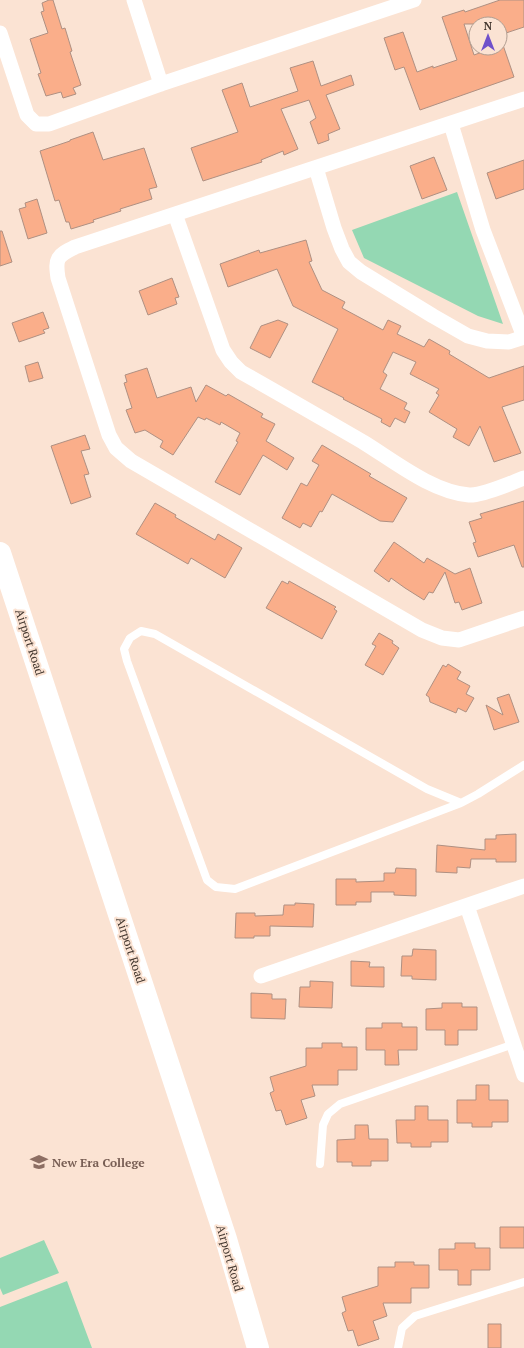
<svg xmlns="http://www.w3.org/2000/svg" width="524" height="1348" viewBox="0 0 524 1348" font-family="'PT Serif',serif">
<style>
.green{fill:#94d8b3}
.building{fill:#faae8a;stroke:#af9082}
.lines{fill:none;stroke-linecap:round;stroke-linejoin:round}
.lane{stroke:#fff;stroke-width:8}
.street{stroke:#fff;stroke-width:15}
.primary{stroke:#fff;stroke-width:22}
.labels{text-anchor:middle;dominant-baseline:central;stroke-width:4;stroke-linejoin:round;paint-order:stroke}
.street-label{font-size:12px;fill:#43372f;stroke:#fbe3d3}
.education-label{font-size:12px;font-weight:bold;fill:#785e54;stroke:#fbe3d3;text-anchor:start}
</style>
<rect width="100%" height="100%" fill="#fbe3d3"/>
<path class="green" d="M 457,192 L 503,324 L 478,316 L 364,258 L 352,230 Z
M 44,1240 L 59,1273 L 3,1295 L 0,1288 L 0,1258 Z
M 67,1281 L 92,1348 L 0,1348 L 0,1307 Z"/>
<path class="building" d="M 49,0 L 53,0 L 62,29 L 65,28 L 72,51 L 70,52 L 81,85 L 73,88 L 76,94 L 63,98 L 61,92 L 46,96 L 38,74 L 41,73 L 30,39 L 48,33 L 41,12 L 44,11 L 42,3 Z
M 500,0 L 524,0 L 524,27 L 500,35 L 500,24 L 464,24 L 474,55 L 493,48 L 500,48 L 500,46 L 503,45 L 514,77 L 420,110 L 404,67 L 395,70 L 384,38 L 403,32 L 417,72 L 433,66 L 433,68 L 457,60 L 442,17 L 464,10 L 465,12 Z
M 313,61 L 321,86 L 351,75 L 354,85 L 326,95 L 340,129 L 328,134 L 329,140 L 318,144 L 310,122 L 316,118 L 309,100 L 281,109 L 298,149 L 284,155 L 283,151 L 261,160 L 262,162 L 203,181 L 191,148 L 238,132 L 222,90 L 242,83 L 250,107 L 298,91 L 290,68 Z
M 93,132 L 103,160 L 144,148 L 157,187 L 149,189 L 152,199 L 120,209 L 121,211 L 93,220 L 94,222 L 71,229 L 69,222 L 66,222 L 59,200 L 55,201 L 40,151 L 70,141 L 70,140 Z
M 434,157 L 447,190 L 422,199 L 410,166 Z
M 524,160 L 524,189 L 496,199 L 487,173 Z
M 37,199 L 47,233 L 28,239 L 19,209 L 26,207 L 25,203 Z
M 0,231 L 2,231 L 12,262 L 0,266 Z
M 306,240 L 312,261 L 309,262 L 322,290 L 345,302 L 342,308 L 383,330 L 388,320 L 401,326 L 397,334 L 424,347 L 429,339 L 450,351 L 449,354 L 489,378 L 524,366 L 524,400 L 502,407 L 521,453 L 494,462 L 480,426 L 469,446 L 453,437 L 457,429 L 429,412 L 439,395 L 436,393 L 439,389 L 410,374 L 416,362 L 393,352 L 383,372 L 387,375 L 380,389 L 407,403 L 404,409 L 410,412 L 405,423 L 395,418 L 390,427 L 381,422 L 382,419 L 343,399 L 344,398 L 312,382 L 338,329 L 293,306 L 277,269 L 228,287 L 220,264 L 259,250 L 260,253 Z
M 172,278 L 179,297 L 175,298 L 177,304 L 148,315 L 139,291 Z
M 43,312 L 49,328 L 43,330 L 45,333 L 19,342 L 12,323 Z
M 278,320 L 288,324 L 270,358 L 250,348 L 261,326 Z
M 38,362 L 43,378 L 29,382 L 25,366 Z
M 147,368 L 157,398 L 191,387 L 196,402 L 206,385 L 226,396 L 228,394 L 263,414 L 261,417 L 275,424 L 266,441 L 294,458 L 287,470 L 263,455 L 240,495 L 215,482 L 238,442 L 236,441 L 240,433 L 221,422 L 220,425 L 206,418 L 205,420 L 198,417 L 173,455 L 160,447 L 163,441 L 145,430 L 135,433 L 126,410 L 132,408 L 124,383 L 127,382 L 125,375 Z
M 85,435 L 90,449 L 81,451 L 89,474 L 84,475 L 91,497 L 71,504 L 51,446 Z
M 322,445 L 371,474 L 369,476 L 407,498 L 393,522 L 380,521 L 332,494 L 322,512 L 320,511 L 311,527 L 303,523 L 300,528 L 282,518 L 301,483 L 307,486 L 319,465 L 312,461 Z
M 524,501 L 524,567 L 522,567 L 514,545 L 478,557 L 473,543 L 476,542 L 469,522 L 482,518 L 480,514 Z
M 155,503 L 176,515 L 175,517 L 215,540 L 218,534 L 242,548 L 225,578 L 191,558 L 188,564 L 136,534 Z
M 394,542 L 424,563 L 427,558 L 455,574 L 470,568 L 482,603 L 462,610 L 459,602 L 455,603 L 445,572 L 433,593 L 429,592 L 424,600 L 405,588 L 391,578 L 389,582 L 374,571 Z
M 282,581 L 288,584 L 289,581 L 336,607 L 334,609 L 337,611 L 322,639 L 266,608 Z
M 379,633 L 393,641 L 392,643 L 399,648 L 383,675 L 365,665 L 376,646 L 372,644 Z
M 448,664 L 461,672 L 457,679 L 470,686 L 466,694 L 474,698 L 466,712 L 458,708 L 456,713 L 430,702 L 429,697 L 426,695 L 443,665 L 446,667 Z
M 509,694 L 519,722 L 494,730 L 486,705 L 503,715 L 497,698 Z
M 516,834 L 516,862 L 496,862 L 496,859 L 471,859 L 470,868 L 457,867 L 457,873 L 436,872 L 437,845 L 485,850 L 485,839 L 496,839 L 496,835 Z
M 396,868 L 416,869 L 416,896 L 394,895 L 394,892 L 371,892 L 371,902 L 356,902 L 356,905 L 336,905 L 336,879 L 356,879 L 356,882 L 384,881 L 384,873 L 395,873 Z
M 295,903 L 314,904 L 313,927 L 270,926 L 270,936 L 254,936 L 254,938 L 235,938 L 236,913 L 255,913 L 255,916 L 283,915 L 284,905 L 295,905 Z
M 413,949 L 436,950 L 436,980 L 412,979 L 412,976 L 401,976 L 402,956 L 412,956 Z
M 351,961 L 370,962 L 369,967 L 384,967 L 384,987 L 351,986 Z
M 310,981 L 333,982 L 332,1008 L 299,1007 L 300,987 L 310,987 Z
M 251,993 L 272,994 L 272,999 L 286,999 L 285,1019 L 251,1018 Z
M 442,1003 L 462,1003 L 462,1007 L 477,1007 L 477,1030 L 458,1030 L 458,1045 L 445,1045 L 445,1030 L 426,1030 L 426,1009 L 442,1008 Z
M 382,1023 L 402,1023 L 402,1027 L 417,1027 L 417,1050 L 398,1050 L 399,1065 L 385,1065 L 385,1050 L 366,1050 L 366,1028 L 382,1028 Z
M 322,1043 L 342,1043 L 342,1047 L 357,1047 L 357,1070 L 338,1070 L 338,1085 L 312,1085 L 315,1096 L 301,1100 L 307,1118 L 286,1125 L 281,1110 L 276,1111 L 270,1093 L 274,1091 L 270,1077 L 306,1066 L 306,1048 L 322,1048 Z
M 476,1085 L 489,1085 L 489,1100 L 508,1100 L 508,1122 L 492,1122 L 492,1127 L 472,1127 L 472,1123 L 457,1123 L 457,1100 L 476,1100 Z
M 415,1106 L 428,1106 L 428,1120 L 448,1120 L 448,1142 L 431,1142 L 431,1147 L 411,1147 L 411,1143 L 397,1143 L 396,1120 L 415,1120 Z
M 355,1125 L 368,1125 L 369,1139 L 388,1139 L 388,1161 L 371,1161 L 371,1166 L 352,1166 L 352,1162 L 337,1162 L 337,1140 L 355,1139 Z
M 500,1227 L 524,1227 L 524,1248 L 500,1248 Z
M 455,1243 L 475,1243 L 475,1248 L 490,1248 L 490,1270 L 471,1270 L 471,1285 L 458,1285 L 458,1270 L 439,1270 L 439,1249 L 455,1249 Z
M 395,1262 L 414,1262 L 414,1265 L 429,1265 L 429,1288 L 411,1288 L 411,1303 L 383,1303 L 387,1316 L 373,1321 L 379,1339 L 358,1346 L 353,1330 L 348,1331 L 342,1313 L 346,1311 L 342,1297 L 378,1286 L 378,1267 L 395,1267 Z
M 488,1324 L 501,1324 L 501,1348 L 488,1348 Z"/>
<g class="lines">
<path class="lane" d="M 461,803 L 235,889 L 216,887 L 207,880 L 127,661 L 124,649 L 130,638 L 141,631 L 155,634 L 427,789 L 461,803 L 478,794 L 524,765
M 320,1164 L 323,1125 L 328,1114 L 340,1104 L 514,1044
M 398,1348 L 402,1328 L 415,1316 L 524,1282"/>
<path class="street" d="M 134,0 L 161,84
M 0,33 L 27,115 L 36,124 L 49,124 L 161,84 L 414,0
M 524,99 L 75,247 C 57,256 55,258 58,278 L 109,435 L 116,448 L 131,461 L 422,630 L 442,638 L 459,640 L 524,618
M 451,124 L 483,230 L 524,337
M 316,168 L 334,228 L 342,249 L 349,262 L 361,272 L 433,316 L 468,336 L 487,341 L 509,342 L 524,337
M 175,214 L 223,350 L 231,362 L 241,372 C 282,395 323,419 363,442 C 394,461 432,492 469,495 C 480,496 512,483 524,478
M 467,906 L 524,1075
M 261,976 L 524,886"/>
<path class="primary" d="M 0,553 L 226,1239 L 258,1348"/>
</g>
<defs>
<g id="university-bare" transform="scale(1.38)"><path d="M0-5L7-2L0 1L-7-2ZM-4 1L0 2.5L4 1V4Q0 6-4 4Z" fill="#8d6e63" stroke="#fbe3d3" stroke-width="2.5" paint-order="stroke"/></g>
</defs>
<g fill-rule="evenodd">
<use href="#university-bare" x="39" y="1162"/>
</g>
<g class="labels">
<g class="street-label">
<text transform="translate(30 642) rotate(72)">Airport Road</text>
<text transform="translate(131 950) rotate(72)">Airport Road</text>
<text transform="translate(230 1258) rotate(74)">Airport Road</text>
</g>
<g class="education-label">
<text x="52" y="1162">New Era College</text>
</g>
</g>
<g transform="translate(488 36)"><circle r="19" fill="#fbe3d3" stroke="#b19e91"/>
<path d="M0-3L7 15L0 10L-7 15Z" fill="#7051ca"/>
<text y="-6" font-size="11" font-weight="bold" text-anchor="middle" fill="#43372f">N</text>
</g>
</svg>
